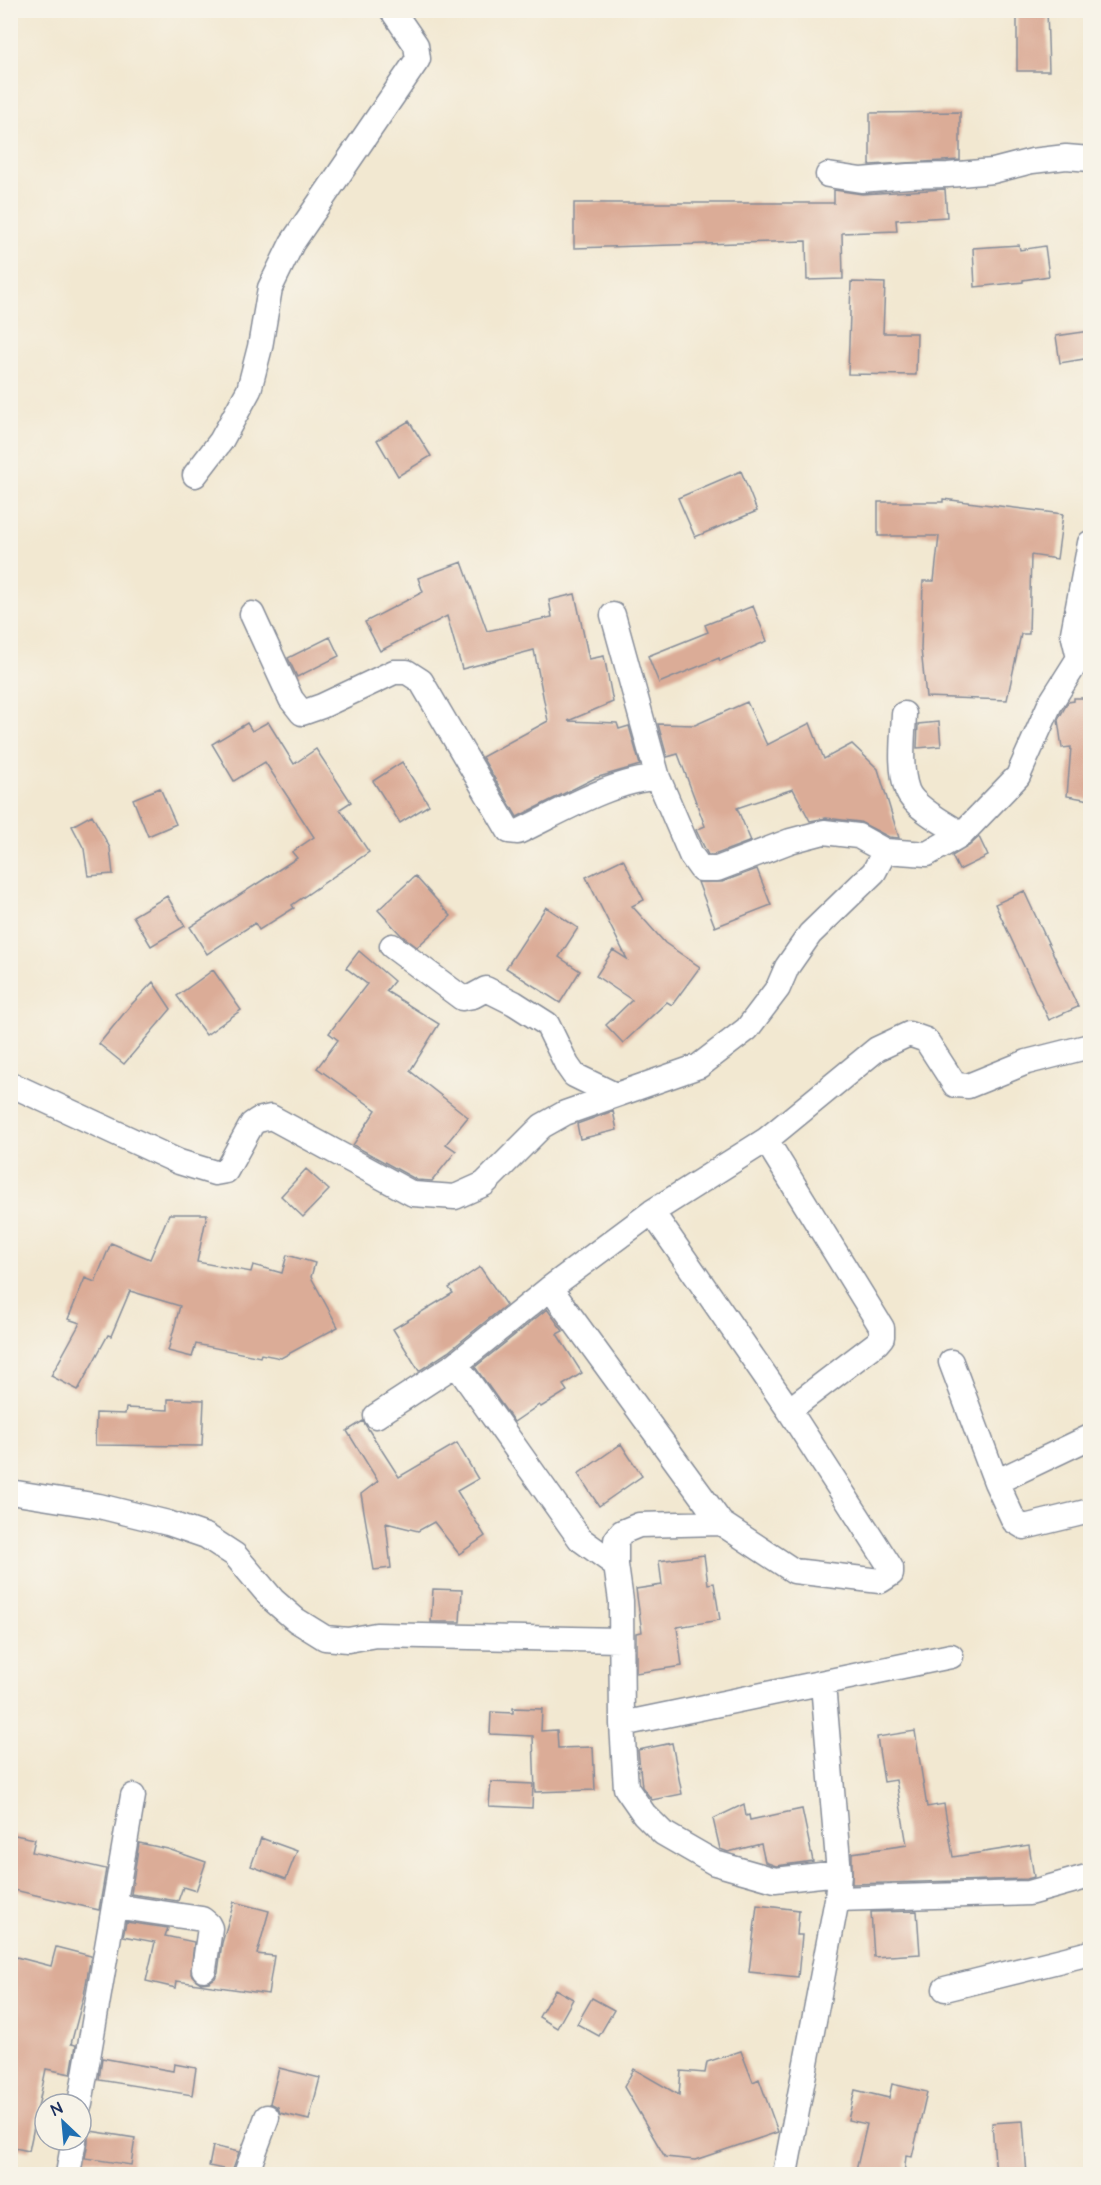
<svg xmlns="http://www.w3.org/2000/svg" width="1101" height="2185" viewBox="0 0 1101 2185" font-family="'Architects Daughter',sans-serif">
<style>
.building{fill:#dbac97}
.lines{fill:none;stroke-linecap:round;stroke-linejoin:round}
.minor-casing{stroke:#868c98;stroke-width:27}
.minor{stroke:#fff;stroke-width:24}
</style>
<rect width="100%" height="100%" fill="#f7f3e8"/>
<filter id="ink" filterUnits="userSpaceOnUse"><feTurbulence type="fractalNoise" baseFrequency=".0167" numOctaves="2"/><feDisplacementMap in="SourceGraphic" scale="12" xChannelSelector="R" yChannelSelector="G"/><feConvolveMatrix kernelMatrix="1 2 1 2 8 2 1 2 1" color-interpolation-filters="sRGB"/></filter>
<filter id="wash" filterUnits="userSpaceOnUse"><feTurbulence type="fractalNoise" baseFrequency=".008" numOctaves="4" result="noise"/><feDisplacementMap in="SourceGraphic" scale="24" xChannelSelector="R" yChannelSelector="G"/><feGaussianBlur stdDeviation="1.35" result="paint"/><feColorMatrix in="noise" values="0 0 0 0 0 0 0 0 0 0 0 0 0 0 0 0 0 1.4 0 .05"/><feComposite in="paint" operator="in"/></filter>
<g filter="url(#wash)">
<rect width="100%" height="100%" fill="#f2e8d1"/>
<g id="blocks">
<path class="building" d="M 1017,10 L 1047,10 L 1049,71 L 1017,71 Z
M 960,112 L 960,160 L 870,165 L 870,113 Z
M 945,189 L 947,217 L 896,220 L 897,231 L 842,233 L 843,279 L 807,280 L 806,241 L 574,248 L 574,203 L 834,203 L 834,190 L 862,194 Z
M 1019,245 L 1020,250 L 1045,246 L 1049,276 L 1023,280 L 1023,282 L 975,287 L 973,248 Z
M 851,282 L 885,283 L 883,333 L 917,333 L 916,375 L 848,374 Z
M 1090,331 L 1090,358 L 1060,363 L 1056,336 Z
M 409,421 L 431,456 L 398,476 L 377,440 Z
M 741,471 L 757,511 L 695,537 L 678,498 Z
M 943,499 L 1063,514 L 1057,559 L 1031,555 L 1029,634 L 1021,634 L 1007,700 L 926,697 L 921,649 L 923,581 L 934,581 L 939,536 L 878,536 L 878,502 L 943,502 Z
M 462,562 L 487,631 L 552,617 L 549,600 L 575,594 L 589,659 L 604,656 L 613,702 L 568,721 L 617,723 L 619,729 L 629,726 L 640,765 L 595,778 L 517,817 L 482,757 L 548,721 L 534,650 L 462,669 L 447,616 L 380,651 L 365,622 L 423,592 L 418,578 Z
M 753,606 L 767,641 L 720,661 L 719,658 L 659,683 L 648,656 L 708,632 L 705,625 Z
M 330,637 L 339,656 L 297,677 L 288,658 Z
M 1074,698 L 1090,698 L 1090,800 L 1067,796 L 1071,747 L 1062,748 L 1058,720 L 1068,702 L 1074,701 Z
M 747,702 L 767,745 L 810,723 L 824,759 L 852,744 L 878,769 L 899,838 L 889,837 L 860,822 L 826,818 L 810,821 L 793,789 L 737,808 L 751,841 L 714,855 L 708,855 L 696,830 L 705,826 L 678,754 L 667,757 L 658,724 L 695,725 Z
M 268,722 L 294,764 L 316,749 L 351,802 L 340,809 L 369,852 L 292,905 L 294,908 L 259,930 L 255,923 L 207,954 L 190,927 L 297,858 L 292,852 L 314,837 L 265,762 L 234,781 L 212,744 L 247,723 L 252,731 Z
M 939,722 L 941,746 L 917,748 L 918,724 Z
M 402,762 L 429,805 L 400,823 L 373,781 Z
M 160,788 L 176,824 L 148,836 L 133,799 Z
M 92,815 L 110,848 L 113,874 L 88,876 L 84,849 L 72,826 Z
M 979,837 L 988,856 L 959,870 L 952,856 L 969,846 Z
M 623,859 L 644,900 L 632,906 L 665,943 L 700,967 L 672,1005 L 667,1002 L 623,1043 L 606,1025 L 632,1000 L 596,976 L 613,950 L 627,959 L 586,877 Z
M 757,869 L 771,905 L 715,927 L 698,882 L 722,882 Z
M 415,876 L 451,916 L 417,947 L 401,935 L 378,910 Z
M 1024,891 L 1078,1007 L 1049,1020 L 995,904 Z
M 167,896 L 185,926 L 151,946 L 133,916 Z
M 546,907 L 578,928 L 559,957 L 580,971 L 560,1003 L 506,968 Z
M 359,951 L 394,981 L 386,991 L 439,1024 L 410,1071 L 468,1117 L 446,1144 L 456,1151 L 432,1181 L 417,1180 L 353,1145 L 376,1110 L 317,1068 L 338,1040 L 329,1033 L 367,984 L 346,968 Z
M 213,970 L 241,1010 L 206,1035 L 177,996 Z
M 153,982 L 171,1009 L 124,1064 L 99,1044 L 130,1006 Z
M 613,1111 L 617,1130 L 580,1139 L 577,1124 Z
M 306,1169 L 329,1190 L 303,1217 L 281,1196 Z
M 169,1214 L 207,1214 L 197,1262 L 251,1272 L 253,1265 L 282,1273 L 287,1255 L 315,1263 L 311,1277 L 338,1327 L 281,1358 L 261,1354 L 260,1357 L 196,1344 L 192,1357 L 168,1351 L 180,1306 L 130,1291 L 111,1336 L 108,1335 L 78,1390 L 51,1376 L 80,1323 L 68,1319 L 85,1278 L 95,1282 L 111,1243 L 150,1259 Z
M 480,1267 L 506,1305 L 448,1352 L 419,1371 L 393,1329 L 453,1293 L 449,1288 Z
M 547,1309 L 563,1331 L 557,1334 L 582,1373 L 563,1385 L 567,1391 L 541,1407 L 539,1405 L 514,1422 L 475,1367 Z
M 168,1399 L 204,1400 L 202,1446 L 95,1445 L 96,1413 L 125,1414 L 126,1408 L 168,1410 Z
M 363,1421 L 399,1477 L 457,1443 L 478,1479 L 457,1491 L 485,1536 L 459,1554 L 434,1522 L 418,1531 L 386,1523 L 391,1568 L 374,1570 L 361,1494 L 378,1481 L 347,1431 Z
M 621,1444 L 642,1476 L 599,1506 L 578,1474 Z
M 704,1555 L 708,1584 L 714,1583 L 720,1620 L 677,1627 L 682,1666 L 636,1673 L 636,1633 L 642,1632 L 636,1589 L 662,1585 L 659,1561 Z
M 433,1589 L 462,1590 L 460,1622 L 431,1622 Z
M 513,1708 L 542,1709 L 541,1731 L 557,1730 L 558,1748 L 593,1747 L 595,1790 L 535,1792 L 533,1736 L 490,1734 L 491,1712 L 513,1713 Z
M 915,1731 L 927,1807 L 944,1804 L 953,1857 L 1029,1845 L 1034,1877 L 1027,1879 L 852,1884 L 852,1853 L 907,1845 L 896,1780 L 884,1782 L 877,1737 Z
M 672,1743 L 682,1794 L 652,1800 L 642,1787 L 638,1750 Z
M 491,1782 L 533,1784 L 532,1808 L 489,1806 Z
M 744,1804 L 746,1816 L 749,1815 L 750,1820 L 802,1809 L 813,1861 L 776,1866 L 765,1862 L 761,1844 L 728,1852 L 720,1849 L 713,1819 Z
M 10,1834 L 35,1839 L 32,1852 L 106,1869 L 99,1910 L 10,1889 Z
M 261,1838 L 297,1851 L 286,1879 L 251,1866 Z
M 139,1843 L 168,1849 L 206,1862 L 196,1891 L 183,1887 L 178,1901 L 131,1894 Z
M 234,1902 L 269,1911 L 257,1954 L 274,1956 L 268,1994 L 177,1981 L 176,1988 L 146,1981 L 155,1942 L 123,1936 L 126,1922 L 168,1928 L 165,1936 L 194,1942 L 191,1974 L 196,1980 L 201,1983 L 209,1982 L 215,1978 L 218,1972 L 222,1943 Z
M 757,1905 L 799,1910 L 797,1935 L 802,1935 L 798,1977 L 749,1972 Z
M 917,1911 L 920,1954 L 874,1957 L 871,1912 Z
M 56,1947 L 91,1956 L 84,1995 L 71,2044 L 76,2045 L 71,2074 L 46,2069 L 29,2151 L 10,2147 L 10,1977 L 16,1957 L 51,1966 Z
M 555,1989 L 573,1999 L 557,2028 L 539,2017 Z
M 592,1998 L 614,2010 L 599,2036 L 577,2024 Z
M 741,2051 L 753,2082 L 759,2079 L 778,2132 L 695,2160 L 665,2157 L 624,2087 L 634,2069 L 679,2095 L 681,2071 L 705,2073 L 707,2062 Z
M 102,2058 L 173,2071 L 174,2064 L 196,2068 L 192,2095 L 99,2080 Z
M 279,2068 L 320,2078 L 309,2120 L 280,2113 L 278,2107 L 270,2103 Z
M 892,2084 L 927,2092 L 912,2157 L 906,2156 L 904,2175 L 855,2175 L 867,2124 L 848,2120 L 855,2090 L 889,2098 Z
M 1023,2121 L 1027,2175 L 996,2175 L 992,2123 Z
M 84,2130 L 135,2138 L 131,2165 L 85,2158 L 88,2142 L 88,2136 Z
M 213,2146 L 239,2152 L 232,2171 L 209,2166 Z"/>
</g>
</g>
<g filter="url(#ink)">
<use href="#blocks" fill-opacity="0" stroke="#868c98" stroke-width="1.5"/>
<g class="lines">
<g class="minor-casing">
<path id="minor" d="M 828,175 L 861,180 L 908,176 L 948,175 L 993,171 L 1032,161 L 1066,157 L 1090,159
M 195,475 L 221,441 L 249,390 L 260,347 L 270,288 L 292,243 L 418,59 L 416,45 L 392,10
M 252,614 L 291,699 L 302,713 L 322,706 L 394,672 L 407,672 L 421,681 L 509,831 L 518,832 C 558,813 615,779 658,778 L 691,855 L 701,869 L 717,869 L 790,841 L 824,832 L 858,836 L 885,851 L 927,854 L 962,834 L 1018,776 L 1050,704 L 1079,658 L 1073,633 L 1090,543
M 613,615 L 658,778
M 904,714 C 903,738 899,767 907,790 C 913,807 947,825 962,834
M 392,946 L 462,998 L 473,996 L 486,989 L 514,1003 L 547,1024 L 567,1065 L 574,1075 L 615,1095
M 10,1084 L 179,1162 L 215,1173 L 226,1171 L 252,1124 L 258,1120 L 271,1117 L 413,1194 L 455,1197 L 484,1184 L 542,1126 L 565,1113 L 699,1066 L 747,1029 L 778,988 L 787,967 L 810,934 L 874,872 L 885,851
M 766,1140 L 882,1328 L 882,1337 L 877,1343 L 789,1410
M 550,1288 L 721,1523 L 794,1571 L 880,1581 L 891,1574 L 891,1568 L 789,1410 L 652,1212
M 951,1362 L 996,1482 L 1014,1521 L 1024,1527 L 1090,1511
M 456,1364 L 580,1539 L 616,1565
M 376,1416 L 456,1364 L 550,1288 L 652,1212 L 766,1140 L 877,1049 L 909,1034 L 926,1040 L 955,1085 L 968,1086 L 1027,1062 L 1090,1046
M 996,1482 L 1090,1437
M 10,1492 L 99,1506 L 168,1523 L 206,1536 L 235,1555 L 273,1600 L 296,1620 L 325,1638 L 348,1640 L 376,1635 L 620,1640
M 721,1523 L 639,1525 L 622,1532 L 616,1540 L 616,1565 L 621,1601 L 622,1724 L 626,1788 L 644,1814 L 663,1833 L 715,1863 L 775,1880 L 839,1873
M 622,1724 L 951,1656
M 837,1899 L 1029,1893 L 1090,1876
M 114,1906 L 202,1919 L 208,1924 L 210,1928 L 204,1969
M 945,1989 L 1090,1953
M 80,2104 L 133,1796
M 68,2174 L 74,2140
M 246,2174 L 267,2117
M 785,2174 L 837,1899 L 839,1873 L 823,1684"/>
</g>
<use href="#minor" class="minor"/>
</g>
</g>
<rect width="1101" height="2185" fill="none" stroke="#f7f3e8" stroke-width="36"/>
<g transform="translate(63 2122) rotate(334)"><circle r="28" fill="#f7f3e8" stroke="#9fa5b1" stroke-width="1.5"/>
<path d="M0-4.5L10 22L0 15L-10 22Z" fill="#1f6fb2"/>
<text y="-9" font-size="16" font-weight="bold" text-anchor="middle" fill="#1b2f5e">N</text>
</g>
</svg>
